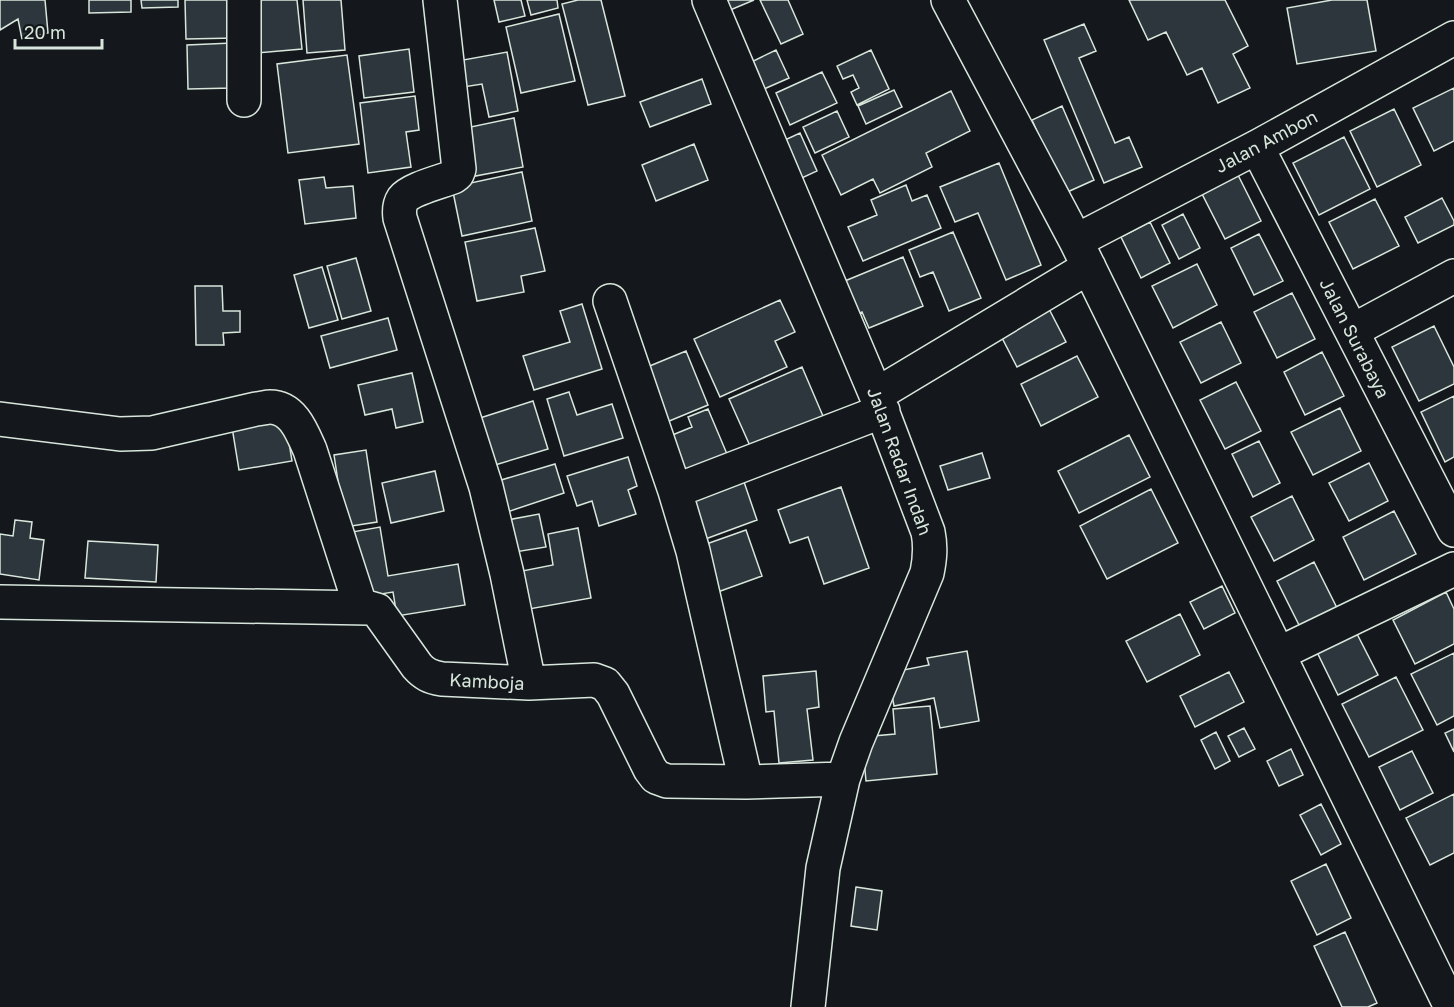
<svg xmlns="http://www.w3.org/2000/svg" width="1454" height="1007" viewBox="0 0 1454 1007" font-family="'Golos Text',sans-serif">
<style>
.building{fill:#2c363c;stroke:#d8e6dc;stroke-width:1.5}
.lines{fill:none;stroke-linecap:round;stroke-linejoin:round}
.minor-casing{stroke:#d8e6dc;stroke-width:36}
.minor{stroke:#14181c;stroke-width:33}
.labels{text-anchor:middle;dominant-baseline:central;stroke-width:4.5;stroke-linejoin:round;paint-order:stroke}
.street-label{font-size:18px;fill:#d8e6dc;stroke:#14181c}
</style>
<rect width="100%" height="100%" fill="#14181c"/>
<path class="building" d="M 0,0 L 45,0 L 48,33 L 22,39 L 18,19 L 0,30 Z
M 89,0 L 131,0 L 131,12 L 89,13 Z
M 141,0 L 178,0 L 178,7 L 142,8 Z
M 185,0 L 234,0 L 235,38 L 186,39 Z
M 252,0 L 297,0 L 302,49 L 257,53 Z
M 303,0 L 341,0 L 345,50 L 307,53 Z
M 494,0 L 521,0 L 525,16 L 499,22 Z
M 527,0 L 557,0 L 558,8 L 531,15 Z
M 578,0 L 601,0 L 625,96 L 588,105 L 562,4 Z
M 717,0 L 754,0 L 723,13 Z
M 760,0 L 788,0 L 803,34 L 781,44 Z
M 1129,0 L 1225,0 L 1248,46 L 1233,54 L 1250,88 L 1218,103 L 1202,68 L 1187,75 L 1166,32 L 1148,40 Z
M 1332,0 L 1367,0 L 1376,51 L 1297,64 L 1287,8 Z
M 559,14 L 575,81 L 521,93 L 506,27 Z
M 1084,24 L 1096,51 L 1079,58 L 1115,143 L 1129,137 L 1142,167 L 1104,183 L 1044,40 Z
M 232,43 L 233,88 L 188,89 L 187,45 Z
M 409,49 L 414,92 L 364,98 L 359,56 Z
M 776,50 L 789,78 L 755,93 L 743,66 Z
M 871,50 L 889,89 L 857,105 L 851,92 L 859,88 L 853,75 L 843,79 L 837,66 Z
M 507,52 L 518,111 L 489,117 L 482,84 L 457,88 L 452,62 Z
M 347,55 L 359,144 L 288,153 L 277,64 Z
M 822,72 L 837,103 L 790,125 L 776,93 Z
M 702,79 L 711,104 L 650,127 L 640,102 Z
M 1454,88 L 1454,141 L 1434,151 L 1413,108 Z
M 894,90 L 902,107 L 866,124 L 858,106 Z
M 951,91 L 970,131 L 926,153 L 932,167 L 880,193 L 873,179 L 841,195 L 822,155 Z
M 415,96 L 419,130 L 406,132 L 411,167 L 368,173 L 360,103 Z
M 1062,106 L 1094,180 L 1054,198 L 1052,165 L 1032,120 Z
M 1394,109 L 1421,165 L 1377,187 L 1350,131 Z
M 837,111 L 849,137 L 815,153 L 803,127 Z
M 514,118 L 523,167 L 470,177 L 461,129 Z
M 800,133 L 817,171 L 791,183 L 774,145 Z
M 1344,137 L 1370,189 L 1319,215 L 1293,163 Z
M 694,144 L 708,180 L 656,201 L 642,165 Z
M 999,163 L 1041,265 L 1006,280 L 978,213 L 955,222 L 940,187 Z
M 1235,169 L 1261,221 L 1225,239 L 1199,188 Z
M 522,172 L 532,221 L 462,236 L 452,187 Z
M 324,177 L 326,188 L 353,186 L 356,218 L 305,224 L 299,180 Z
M 906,185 L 912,201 L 927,195 L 941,228 L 863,261 L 848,227 L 877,215 L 871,200 Z
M 1442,198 L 1454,221 L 1454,225 L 1418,243 L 1405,217 Z
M 1375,199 L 1399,246 L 1353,269 L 1329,222 Z
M 1183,214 L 1200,248 L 1179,259 L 1162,225 Z
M 1150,222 L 1170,263 L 1141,278 L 1121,237 Z
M 535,228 L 545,271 L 521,276 L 524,292 L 477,301 L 465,242 Z
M 953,232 L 981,298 L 949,311 L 933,272 L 920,277 L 909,250 Z
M 1259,234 L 1283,281 L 1254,295 L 1231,248 Z
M 903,257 L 923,306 L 869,328 L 862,312 L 853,316 L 840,283 Z
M 356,258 L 371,311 L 342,319 L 327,266 Z
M 1197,264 L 1217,305 L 1173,328 L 1152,286 Z
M 322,267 L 338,320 L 309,328 L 294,275 Z
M 195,286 L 222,286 L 223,311 L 240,311 L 240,332 L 223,333 L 224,345 L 196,345 Z
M 1292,293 L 1315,339 L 1277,358 L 1254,312 Z
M 780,300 L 795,332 L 775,341 L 787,367 L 720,397 L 694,339 Z
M 582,304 L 602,369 L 534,390 L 523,356 L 570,342 L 560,311 Z
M 1048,307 L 1066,342 L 1017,367 L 999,332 Z
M 388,318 L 397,350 L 330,368 L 321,336 Z
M 1221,322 L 1241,363 L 1201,383 L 1180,342 Z
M 1434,326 L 1454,367 L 1454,384 L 1419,401 L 1392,347 Z
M 686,351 L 708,405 L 662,424 L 640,370 Z
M 1322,352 L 1344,396 L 1305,415 L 1284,372 Z
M 1077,356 L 1098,397 L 1041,426 L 1021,384 Z
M 802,367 L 823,416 L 751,448 L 729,399 Z
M 412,373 L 423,422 L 396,428 L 392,409 L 365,415 L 358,385 Z
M 1236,382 L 1261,431 L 1225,449 L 1200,400 Z
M 569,392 L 577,415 L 612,404 L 623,438 L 564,456 L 547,399 Z
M 1454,396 L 1454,457 L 1445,462 L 1421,412 Z
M 533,401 L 548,449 L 495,465 L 480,418 Z
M 1340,408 L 1361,451 L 1313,475 L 1291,432 Z
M 708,409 L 727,454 L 679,474 L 665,438 L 692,427 L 688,417 Z
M 285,418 L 292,461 L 239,470 L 232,427 Z
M 1129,435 L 1150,477 L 1079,513 L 1058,471 Z
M 1259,441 L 1280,483 L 1253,497 L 1232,454 Z
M 366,450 L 377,522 L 345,527 L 334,455 Z
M 982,453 L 990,478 L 948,490 L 940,466 Z
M 628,457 L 637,486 L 628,490 L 636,514 L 599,526 L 592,501 L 577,506 L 567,476 Z
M 1369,463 L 1388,501 L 1349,521 L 1329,483 Z
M 555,464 L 564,493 L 501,514 L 491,483 Z
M 435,471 L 444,511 L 391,523 L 382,483 Z
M 742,476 L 757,520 L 700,541 L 684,497 Z
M 841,487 L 869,568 L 824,584 L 808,537 L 790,543 L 778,510 Z
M 1151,489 L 1178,543 L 1107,579 L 1080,526 Z
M 1292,496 L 1314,540 L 1274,561 L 1251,517 Z
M 1394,511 L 1416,554 L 1364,580 L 1343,537 Z
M 539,514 L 546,547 L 509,553 L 502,521 Z
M 15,520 L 32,522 L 30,538 L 44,540 L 39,580 L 0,574 L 0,534 L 13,536 Z
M 380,527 L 388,576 L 458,564 L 465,605 L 397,616 L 393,592 L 362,597 L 352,532 Z
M 578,528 L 591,598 L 518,611 L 512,573 L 553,565 L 548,534 Z
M 746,530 L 762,576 L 715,593 L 698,547 Z
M 88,541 L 158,545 L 156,582 L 85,578 Z
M 1314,562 L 1337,608 L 1300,627 L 1277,581 Z
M 1222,586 L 1235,613 L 1204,629 L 1190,602 Z
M 1446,592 L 1454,609 L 1454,644 L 1415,664 L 1393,620 Z
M 1180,614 L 1200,655 L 1147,682 L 1126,641 Z
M 1354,628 L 1378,675 L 1338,695 L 1315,648 Z
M 967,651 L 979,721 L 940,728 L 934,698 L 894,706 L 888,673 L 929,665 L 927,658 Z
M 1454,653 L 1454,716 L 1437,725 L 1411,674 Z
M 816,671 L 819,707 L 807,709 L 813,760 L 779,763 L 774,711 L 766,712 L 763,676 Z
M 1229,672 L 1244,702 L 1195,727 L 1180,696 Z
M 1396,677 L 1423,730 L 1369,757 L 1342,704 Z
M 930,706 L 937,774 L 866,781 L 862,737 L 895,734 L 893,709 Z
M 1244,728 L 1255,749 L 1239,757 L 1228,736 Z
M 1454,729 L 1454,752 L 1445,733 Z
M 1216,732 L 1230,761 L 1215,769 L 1201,740 Z
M 1291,749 L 1303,775 L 1279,786 L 1267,761 Z
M 1412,751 L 1433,793 L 1400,810 L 1379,767 Z
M 1454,794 L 1454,853 L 1430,865 L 1406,818 Z
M 1321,804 L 1341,844 L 1321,855 L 1300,815 Z
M 1326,864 L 1351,918 L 1317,935 L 1291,881 Z
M 856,887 L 882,891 L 877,930 L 851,926 Z
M 1345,932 L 1377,1003 L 1368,1007 L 1342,1007 L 1314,946 Z"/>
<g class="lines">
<g class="minor-casing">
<path id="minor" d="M 244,0 L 244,100
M 440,0 L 459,169 L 457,174 L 453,177 C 440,182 411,189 403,199 C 399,205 399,211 400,218 L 486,487 L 507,574 L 529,683
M 709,0 L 876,395 L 928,532 C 931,547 930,558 927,573 L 856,742 L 843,779 L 823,868 L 808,1007
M 948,0 L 1076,241 L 1451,1007
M 1257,147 L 1454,530
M 1076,241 L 1257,147 L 1454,38
M 610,301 L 675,491 L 693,551 L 746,782
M 1352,331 L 1454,276
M 876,395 L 1089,267
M 0,419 L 120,434 L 152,433 L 256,409 C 261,409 266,407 270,407 C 293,407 302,432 310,450 L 361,608
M 675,491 L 883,411
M 0,602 L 370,608 L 377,610 L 417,666 C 424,674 430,677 442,679 L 529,683 L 594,680 L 605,684 L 613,694 L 650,769 L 656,777 L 667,781 L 746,782 L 843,779
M 1278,654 L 1454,569"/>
</g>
<use href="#minor" class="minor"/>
</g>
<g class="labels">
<g class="street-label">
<text transform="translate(1266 141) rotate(-28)">Jalan Ambon</text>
<text transform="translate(1355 338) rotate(63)">Jalan Surabaya</text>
<text transform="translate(900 461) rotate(70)">Jalan Radar Indah</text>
<text transform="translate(487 681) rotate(3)">Kamboja</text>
</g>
</g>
<path d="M15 39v9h87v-9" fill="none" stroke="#d8e6dc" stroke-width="3"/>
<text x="24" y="39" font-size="18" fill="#d8e6dc" stroke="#14181c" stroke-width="4.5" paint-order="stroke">20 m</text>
</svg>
